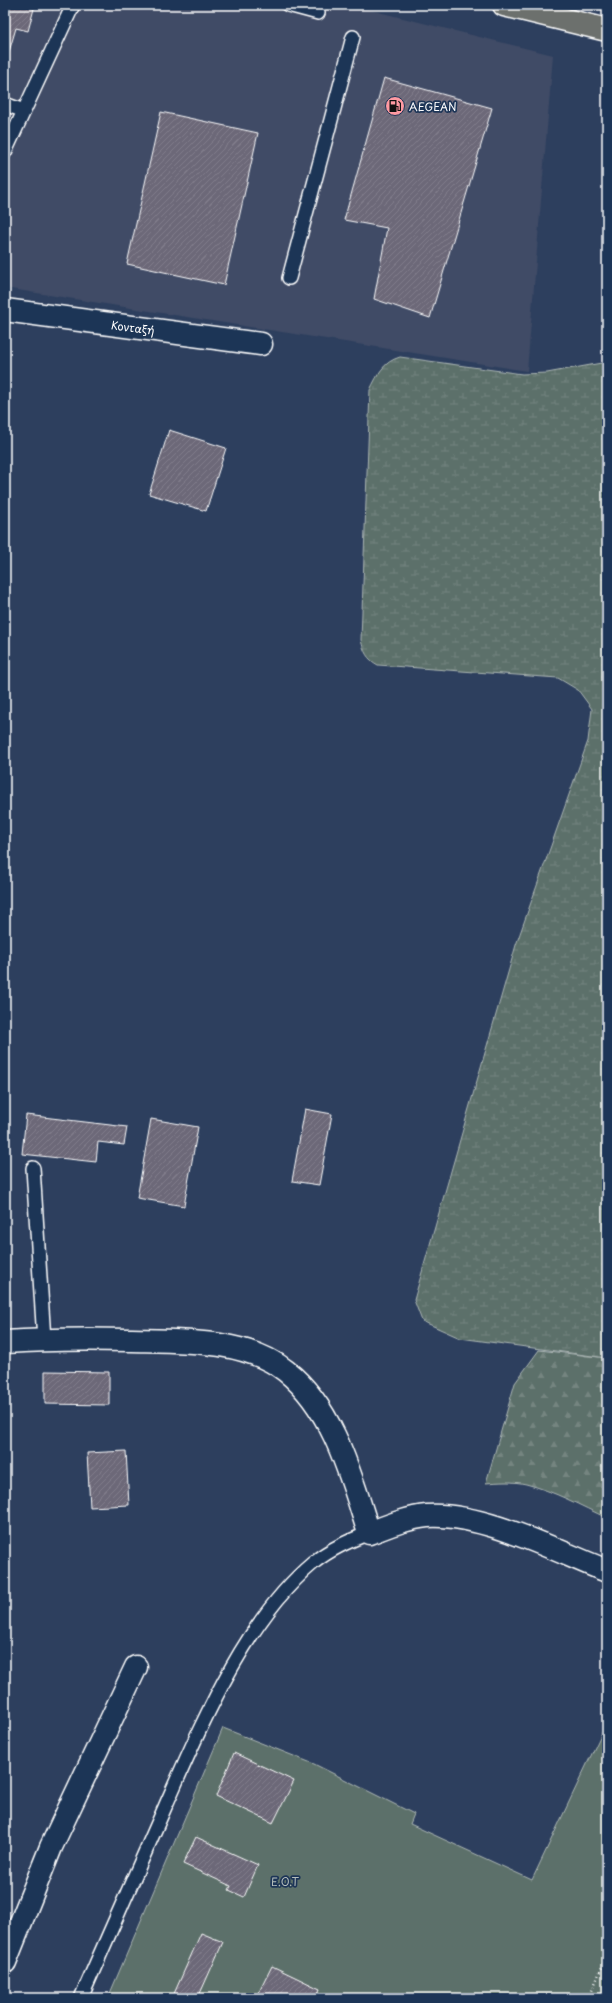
<svg xmlns="http://www.w3.org/2000/svg" width="612" height="2003" viewBox="0 0 612 2003" font-family="'Playpen Sans',sans-serif">
<style>
.built{fill:#404b66}
.forest{fill:url(#forest-firs);stroke:#adb7b4}
.wetland{fill:url(#wetland-marsh);stroke:#adb7b4}
.park{fill:#5b6f6a;stroke:#adb7b4}
.building{fill:url(#building-hatch);stroke:#fff}
.lines{fill:none;stroke-linecap:round;stroke-linejoin:round}
.service-casing{stroke:#fff;stroke-width:16}
.minor-casing{stroke:#fff;stroke-width:25}
.primary-casing{stroke:#fff;stroke-width:25}
.path{stroke:#fff;stroke-width:2.5;stroke-dasharray:1 3;stroke-linecap:butt}
.service{stroke:#1d3557;stroke-width:13}
.minor{stroke:#1d3557;stroke-width:22}
.primary{stroke:#6c706d;stroke-width:22}
.labels{text-anchor:middle;dominant-baseline:central;stroke-width:3.5;stroke-linejoin:round;paint-order:stroke}
.poi-label{font-size:11px;fill:#fff;stroke:#1d3557;text-anchor:start}
.street-label{font-size:11px;fill:#fff;stroke:#1d3557}
.park-label{font-size:11px;fill:#b5bebc;stroke:#1d3557}
</style>
<defs>
<pattern id="forest-firs" width="22" height="20" patternUnits="userSpaceOnUse"><rect width="22" height="20" fill="#5b6f6a"/><path d="M5 1l3.5 6h-7zM16 11l3.5 6h-7z" fill="#748580"/></pattern>
<pattern id="wetland-marsh" width="20" height="14" patternUnits="userSpaceOnUse"><rect width="20" height="14" fill="#5b6f6a"/><path d="M1 5h8M5 5V1M11 12h8M15 12V8" fill="none" stroke="#748580"/></pattern>
<pattern id="building-hatch" width="6" height="6" patternUnits="userSpaceOnUse"><rect width="6" height="6" fill="#6c6778"/><path d="M-1 1l2-2M0 6l6-6M5 7l2-2" fill="none" stroke="#827e8c"/></pattern>
</defs>
<rect width="100%" height="100%" fill="#2d3f5e"/>
<filter id="ink" filterUnits="userSpaceOnUse"><feTurbulence type="fractalNoise" baseFrequency=".025" numOctaves="2"/><feDisplacementMap in="SourceGraphic" scale="8" xChannelSelector="R" yChannelSelector="G"/><feConvolveMatrix kernelMatrix="1 2 1 2 8 2 1 2 1" color-interpolation-filters="sRGB"/></filter>
<g filter="url(#ink)">
<path class="built" d="M 5,5 L 350,5 L 553,55 L 527,371 L 5,288 Z"/>
<path class="forest" d="M 539,1350 L 607,1358 L 607,1518 C 581,1506 554,1491 526,1484 C 513,1481 499,1482 486,1483 L 515,1383 Z"/>
<path class="wetland" d="M 400,357 L 522,374 L 547,373 L 607,362 L 607,1358 L 460,1338 L 422,1321 L 414,1300 L 516,945 L 588,741 L 592,709 L 578,690 L 558,678 L 378,665 C 367,659 364,652 361,640 L 370,390 C 378,374 383,362 400,357 Z"/>
<path class="park" d="M 607,1722 L 607,1998 L 108,1998 L 223,1728 L 314,1764 L 414,1814 L 410,1824 L 532,1880 Z"/>
<path class="building" d="M 5,5 L 35,5 L 28,31 L 16,28 L 5,65 Z
M 384,78 L 492,108 L 430,318 L 374,299 L 387,228 L 344,220 Z
M 161,112 L 258,133 L 224,285 L 127,264 Z
M 169,430 L 226,448 L 206,511 L 149,494 Z
M 305,1109 L 332,1114 L 319,1185 L 292,1181 Z
M 26,1115 L 127,1127 L 124,1145 L 98,1142 L 96,1162 L 22,1154 Z
M 151,1119 L 198,1127 L 184,1206 L 137,1198 Z
M 45,1371 L 109,1372 L 109,1405 L 45,1404 Z
M 126,1451 L 129,1505 L 90,1507 L 87,1453 Z
M 234,1753 L 294,1781 L 273,1823 L 216,1796 Z
M 196,1837 L 258,1865 L 244,1897 L 229,1890 L 231,1886 L 183,1864 Z
M 201,1933 L 223,1942 L 198,1998 L 178,1998 L 173,1996 Z
M 272,1966 L 320,1989 L 316,1998 L 256,1998 Z"/>
<g class="lines">
<g class="service-casing">
<path id="service" d="M 288,5 L 318,13
M 5,104 L 24,111
M 5,152 L 73,5
M 289,278 L 353,37
M 33,1168 L 44,1340
M 81,1998 C 109,1934 137,1871 165,1807 C 201,1726 244,1621 313,1563 C 330,1549 349,1541 369,1533"/>
</g>
<g class="minor-casing">
<g id="minor">
<path id="s1" d="M 5,310 L 261,344"/>
<path d="M 5,1342 C 47,1339 90,1339 132,1340 C 181,1341 246,1339 286,1371 C 334,1409 351,1477 369,1533 C 388,1526 407,1518 427,1516 C 482,1512 556,1551 607,1571"/>
<path d="M 5,1962 L 51,1847 L 136,1667"/>
</g>
</g>
<g class="primary-casing">
<path id="primary" d="M 504,5 L 607,30"/>
</g>
<path class="path" d="M 589,1998 L 607,1955"/>
<use href="#service" class="service"/>
<use href="#minor" class="minor"/>
<use href="#primary" class="primary"/>
</g>
</g>
<defs>
<g id="fuel-disc" transform="scale(1)"><circle r="9.5" fill="#ff9aa2" stroke="#1d3557"/><path d="M-5.5-6h7V0h2V4h1.3V-2.5L3-4.5l.8-.8L6-3V5H2.5V1h-1V6h-7ZM-4.2-4.7v3.2H.2V-4.7Z" fill="#111"/></g>
</defs>
<g fill-rule="evenodd">
<use href="#fuel-disc" x="395" y="106"/>
</g>
<g class="labels">
<g class="poi-label">
<text x="409" y="106">AEGEAN</text>
</g>
<g class="street-label">
<text stroke="none"><textPath href="#s1" startOffset="129">Κονταξή</textPath></text>
</g>
<g class="park-label">
<text x="285" y="1881">E.O.T</text>
</g>
</g>
<rect width="612" height="2003" fill="none" stroke="#1d3557" stroke-width="20"/>
<rect x="10" y="10" width="592" height="1983" fill="none" stroke="#fff" stroke-width="1.5" filter="url(#ink)"/>
</svg>
